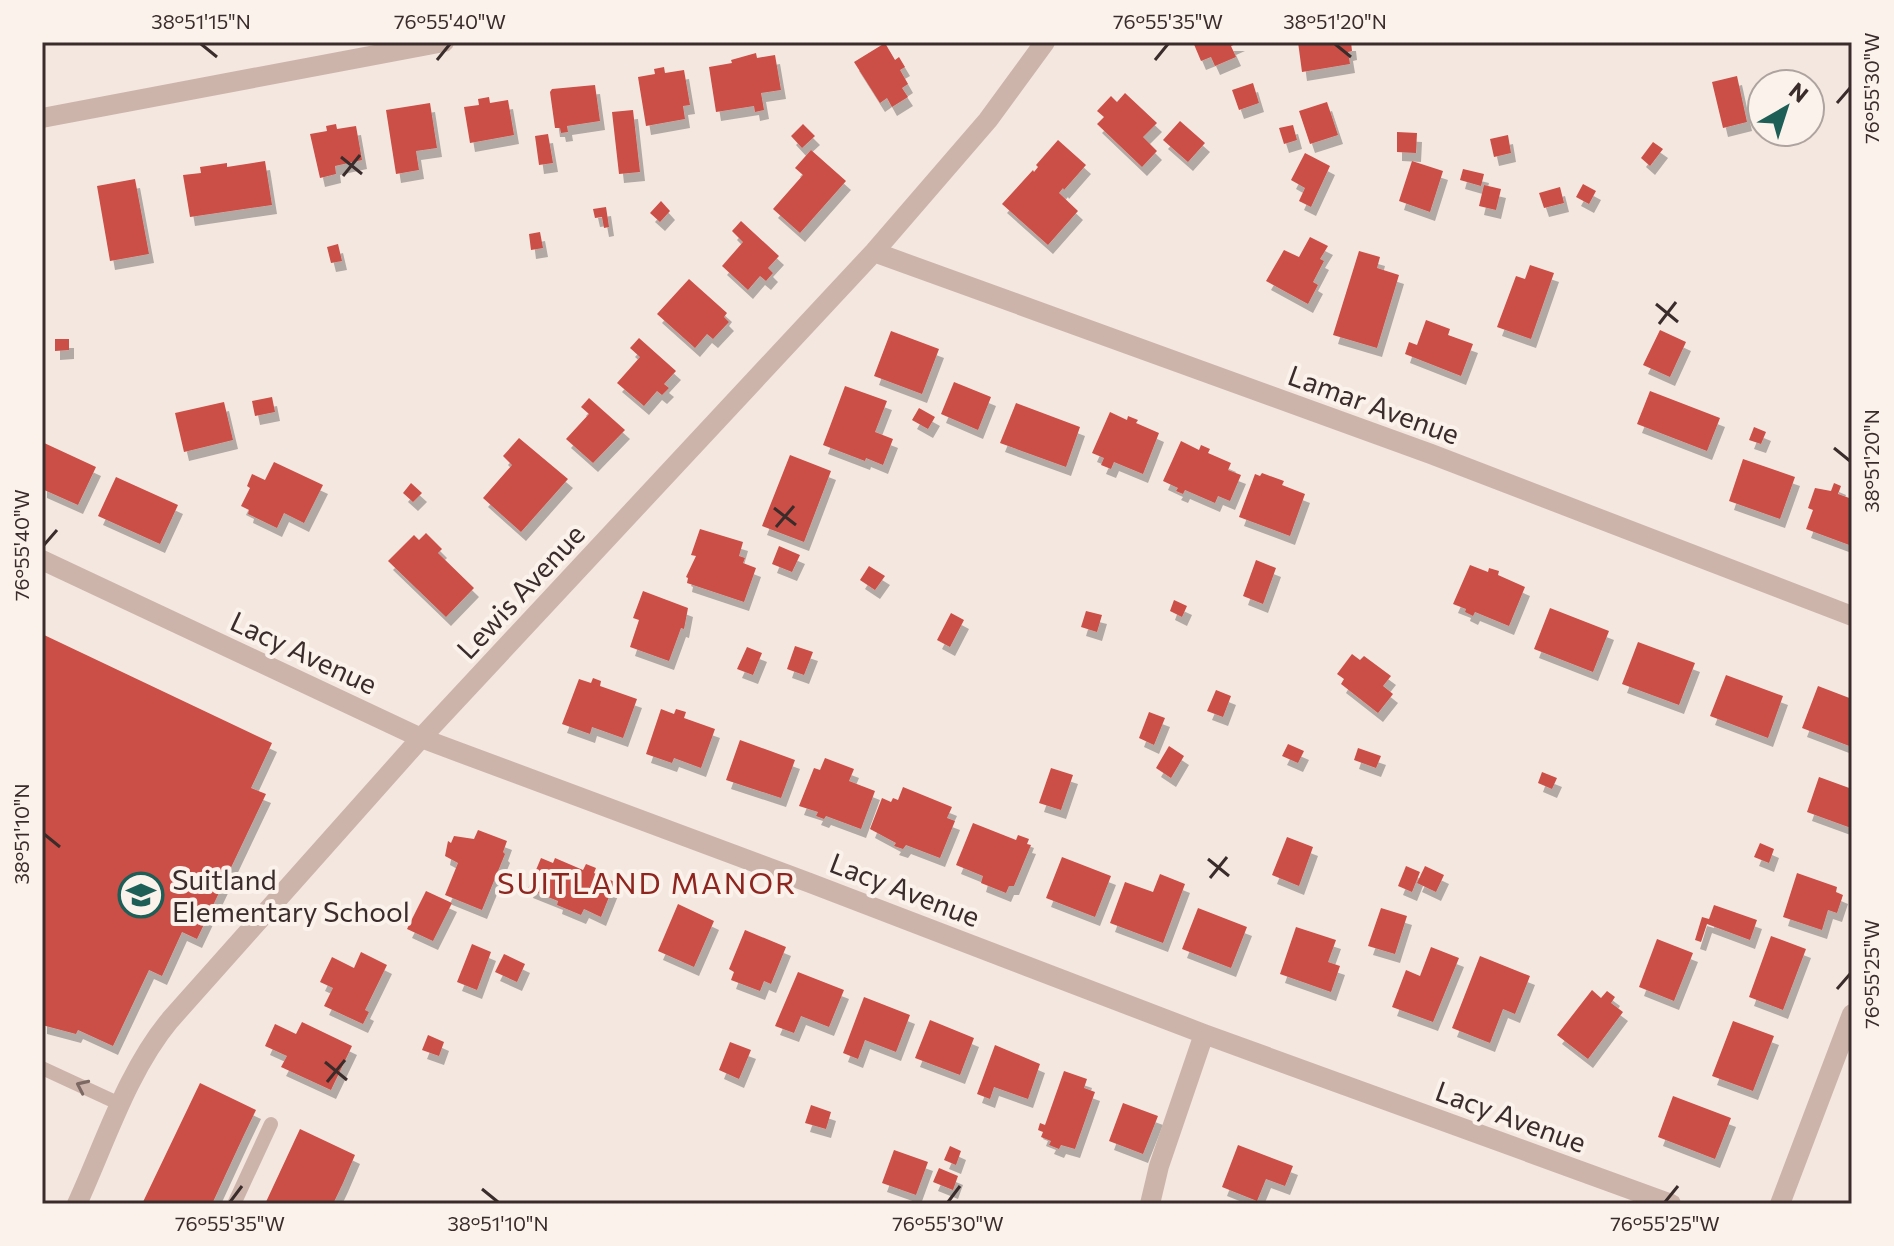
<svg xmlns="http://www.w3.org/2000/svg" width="1894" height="1246" viewBox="0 0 1894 1246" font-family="Commissioner,sans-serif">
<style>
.building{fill:#cb4f46;filter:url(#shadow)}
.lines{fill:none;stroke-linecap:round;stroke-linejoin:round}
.lane{stroke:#cdb4aa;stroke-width:14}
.street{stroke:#cdb4aa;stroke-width:20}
.oneway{stroke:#7c6964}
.ticks{fill:none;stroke:#3a2c2a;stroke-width:3}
.labels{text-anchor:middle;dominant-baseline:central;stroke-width:8;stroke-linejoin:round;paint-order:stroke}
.street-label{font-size:28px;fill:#3a2c2a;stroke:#fbf2ec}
.poi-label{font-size:28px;fill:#3a2c2a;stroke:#fbf2ec;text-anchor:start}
.neighbourhood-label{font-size:30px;letter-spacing:2px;fill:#8e261f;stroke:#fbf2ec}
.neatline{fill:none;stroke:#3a2c2a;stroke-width:3}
.ticks-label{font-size:20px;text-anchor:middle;fill:#3a2c2a}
</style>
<defs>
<filter id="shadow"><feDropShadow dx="5" dy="9" stdDeviation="0" flood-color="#0004"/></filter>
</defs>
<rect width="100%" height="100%" fill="#f4e7df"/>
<path class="building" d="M 1193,42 L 1240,42 L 1231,46 L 1236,57 L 1215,66 L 1211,57 L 1201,61 Z
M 1298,42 L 1351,42 L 1352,51 L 1348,52 L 1350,64 L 1302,72 Z
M 885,43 L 895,60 L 899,57 L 905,67 L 900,70 L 908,84 L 902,88 L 908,97 L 892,107 L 887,98 L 880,103 L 854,62 Z
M 756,53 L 757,58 L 775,55 L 781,90 L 761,93 L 764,110 L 755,112 L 754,106 L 716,112 L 709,67 L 732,63 L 731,60 Z
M 664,67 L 665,73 L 684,70 L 690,105 L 683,106 L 685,119 L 646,126 L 638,77 L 655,74 L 654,69 Z
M 1737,76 L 1747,122 L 1723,128 L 1712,82 Z
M 1253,83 L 1259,103 L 1239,110 L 1232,90 Z
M 595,85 L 600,121 L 567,126 L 568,132 L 561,133 L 560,128 L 555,128 L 550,92 L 552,89 Z
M 1125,93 L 1157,123 L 1143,137 L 1157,151 L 1142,167 L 1097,124 L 1104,117 L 1097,111 L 1111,96 L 1117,102 Z
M 489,97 L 490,103 L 508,100 L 514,135 L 470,143 L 464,107 L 479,105 L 478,99 Z
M 1327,102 L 1338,135 L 1310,144 L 1299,111 Z
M 430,103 L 437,148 L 416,151 L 419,170 L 396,174 L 386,110 Z
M 633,110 L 640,172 L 619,174 L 612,112 Z
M 1180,121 L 1205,143 L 1188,162 L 1163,140 Z
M 336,124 L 337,129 L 356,126 L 362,160 L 335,166 L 336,174 L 320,178 L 310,134 L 327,131 L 326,126 Z
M 803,124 L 815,136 L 802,148 L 791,136 Z
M 1293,125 L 1297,140 L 1284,144 L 1279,128 Z
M 1397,132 L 1417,133 L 1416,153 L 1397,152 Z
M 548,134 L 553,163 L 539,165 L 535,136 Z
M 1508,135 L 1511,153 L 1494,157 L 1490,139 Z
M 1058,140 L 1086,165 L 1064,190 L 1063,188 L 1059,193 L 1078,211 L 1048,245 L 1002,204 L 1033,170 L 1034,172 L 1038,167 L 1036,165 Z
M 1653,142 L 1663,149 L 1650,166 L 1641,158 Z
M 811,150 L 846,181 L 800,233 L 773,209 L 803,175 L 795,168 Z
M 1305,153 L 1330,166 L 1311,207 L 1299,201 L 1305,188 L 1291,180 Z
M 265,161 L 272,205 L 190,217 L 183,175 L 201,173 L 200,167 L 227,163 L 227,167 Z
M 1412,161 L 1443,171 L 1430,212 L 1399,201 Z
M 1463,169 L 1484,174 L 1481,186 L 1460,180 Z
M 135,179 L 149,254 L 110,261 L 97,186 Z
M 1583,184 L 1596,191 L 1589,204 L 1576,197 Z
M 1484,185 L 1501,189 L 1496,210 L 1479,206 Z
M 1560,187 L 1564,203 L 1544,208 L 1539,193 Z
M 661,201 L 670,211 L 660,222 L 650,213 Z
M 606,207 L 609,227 L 604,228 L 602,217 L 595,218 L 593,209 Z
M 741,221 L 779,256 L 768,268 L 773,273 L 766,281 L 760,276 L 748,290 L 722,266 L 743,242 L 732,231 Z
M 540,232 L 543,248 L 531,250 L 529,234 Z
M 1310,237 L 1328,246 L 1320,259 L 1324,261 L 1313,282 L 1318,285 L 1308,304 L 1266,281 L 1284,250 L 1299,257 Z
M 338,244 L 342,261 L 331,263 L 327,247 Z
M 1359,251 L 1380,257 L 1377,268 L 1399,275 L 1377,348 L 1333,335 Z
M 1530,265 L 1554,273 L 1531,339 L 1497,327 L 1516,276 L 1525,279 Z
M 689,279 L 727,313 L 724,317 L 729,322 L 713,339 L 707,334 L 695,348 L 657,314 Z
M 1426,320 L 1450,329 L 1448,335 L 1473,344 L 1461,376 L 1405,354 L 1409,342 L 1417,345 Z
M 1660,330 L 1686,342 L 1670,377 L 1643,365 Z
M 891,331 L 939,349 L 922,394 L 874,376 Z
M 639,338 L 676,371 L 664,384 L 669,388 L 662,395 L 657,391 L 644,406 L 617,383 L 640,357 L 630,348 Z
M 55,339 L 69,339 L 69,350 L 55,351 Z
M 954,382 L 991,397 L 978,430 L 941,414 Z
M 845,386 L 887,401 L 875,432 L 893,439 L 883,465 L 866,458 L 865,461 L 823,445 Z
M 1650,391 L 1720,418 L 1707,451 L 1637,424 Z
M 272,397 L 275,412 L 255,416 L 252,401 Z
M 589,398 L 625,430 L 593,463 L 566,439 L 589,414 L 581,407 Z
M 224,402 L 233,440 L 184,452 L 175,413 Z
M 1016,403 L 1080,427 L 1066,467 L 1000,443 Z
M 919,408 L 935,417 L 928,429 L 912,420 Z
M 1110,412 L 1127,420 L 1128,416 L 1138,420 L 1136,423 L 1159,433 L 1143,474 L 1114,462 L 1111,469 L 1101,465 L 1104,458 L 1092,453 Z
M 1754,427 L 1766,432 L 1761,444 L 1749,440 Z
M 519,438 L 568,479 L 521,532 L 483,498 L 512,465 L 503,456 Z
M 1181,441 L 1199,450 L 1201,445 L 1210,449 L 1208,453 L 1231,463 L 1228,470 L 1241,475 L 1230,501 L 1218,496 L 1215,503 L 1185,490 L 1183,494 L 1176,491 L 1178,488 L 1163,481 Z
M 42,442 L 96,467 L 78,505 L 42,489 Z
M 790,455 L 831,471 L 804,542 L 762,526 Z
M 1743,459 L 1795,477 L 1780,519 L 1729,501 Z
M 274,462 L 323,485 L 304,523 L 284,513 L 277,528 L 248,514 L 249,510 L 241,506 L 250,488 L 247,486 L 252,474 L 265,480 Z
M 1262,473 L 1284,481 L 1282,485 L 1305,494 L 1290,536 L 1239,517 L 1255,474 L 1260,476 Z
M 116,477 L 178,505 L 160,544 L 98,516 Z
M 411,483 L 422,493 L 413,502 L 403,493 Z
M 1834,483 L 1841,486 L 1838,494 L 1852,499 L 1852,546 L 1806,529 L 1813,510 L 1808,508 L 1815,488 L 1831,491 Z
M 700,529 L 743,542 L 739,556 L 745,558 L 743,563 L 756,568 L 744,602 L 687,583 L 688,578 L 686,577 L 696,556 L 691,555 Z
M 426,533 L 442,549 L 438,553 L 474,588 L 446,617 L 388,561 L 414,535 L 419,540 Z
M 779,546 L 800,555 L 792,572 L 772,564 Z
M 1256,560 L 1276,568 L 1263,604 L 1243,596 Z
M 1470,565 L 1488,572 L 1489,568 L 1499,571 L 1498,575 L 1525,587 L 1509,626 L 1475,612 L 1473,616 L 1465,612 L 1466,609 L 1453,604 Z
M 869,566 L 885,576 L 875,590 L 860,580 Z
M 643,591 L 688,608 L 684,629 L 681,628 L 669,661 L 630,647 L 639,620 L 633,618 Z
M 1174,600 L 1187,606 L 1182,617 L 1170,611 Z
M 1550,608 L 1609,631 L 1593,672 L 1534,649 Z
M 1086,611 L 1102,615 L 1097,632 L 1081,627 Z
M 951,613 L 964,620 L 950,647 L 937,640 Z
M 42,634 L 272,743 L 251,788 L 266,794 L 197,939 L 182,932 L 162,976 L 149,970 L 113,1046 L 78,1030 L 76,1034 L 42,1025 Z
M 1638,642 L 1695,663 L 1679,705 L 1622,684 Z
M 795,646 L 813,652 L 804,675 L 787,669 Z
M 747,647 L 762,653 L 753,675 L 737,669 Z
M 1352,654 L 1360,660 L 1364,656 L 1391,676 L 1383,686 L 1393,694 L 1378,713 L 1341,684 L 1344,679 L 1337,674 Z
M 1726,675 L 1783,696 L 1768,738 L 1710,716 Z
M 593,678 L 601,681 L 600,686 L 637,699 L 623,738 L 592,727 L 590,734 L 562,724 L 579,679 L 591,683 Z
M 1818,686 L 1852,699 L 1852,747 L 1802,728 Z
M 1216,690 L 1231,696 L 1223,717 L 1207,711 Z
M 661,709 L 674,714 L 676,709 L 686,712 L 684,718 L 715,729 L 701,768 L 674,758 L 672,763 L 646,754 Z
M 1149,712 L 1165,718 L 1154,745 L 1139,738 Z
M 740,740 L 795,760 L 781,798 L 726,780 Z
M 1288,744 L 1304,751 L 1298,763 L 1282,756 Z
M 1169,746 L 1184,756 L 1171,778 L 1156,768 Z
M 1358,748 L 1381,756 L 1376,768 L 1354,760 Z
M 825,758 L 854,769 L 849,781 L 875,791 L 861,829 L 826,816 L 824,819 L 816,816 L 818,812 L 799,806 L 814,768 L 820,770 Z
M 1051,768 L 1073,775 L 1061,810 L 1039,803 Z
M 1542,772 L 1557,778 L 1552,789 L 1538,783 Z
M 1819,777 L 1852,789 L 1851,828 L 1807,812 Z
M 903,787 L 952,807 L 947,818 L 955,821 L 940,858 L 906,845 L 903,849 L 894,846 L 896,843 L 870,829 L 882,798 L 891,802 L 893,798 L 898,800 Z
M 973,823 L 1016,840 L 1018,835 L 1029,839 L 1027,844 L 1031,845 L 1014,886 L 1009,886 L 1006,893 L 981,883 L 983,876 L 956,865 Z
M 478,830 L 507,841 L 503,852 L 505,854 L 482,910 L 445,895 L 458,863 L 445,856 L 448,841 L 451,843 L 454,836 L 474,839 Z
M 1287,837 L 1313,847 L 1299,886 L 1272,875 Z
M 1760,843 L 1774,849 L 1769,863 L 1754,857 Z
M 1062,857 L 1111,876 L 1095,917 L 1046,898 Z
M 541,858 L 553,863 L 555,858 L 583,870 L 586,864 L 596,868 L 594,873 L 615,882 L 601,917 L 584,909 L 581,915 L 557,905 L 558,901 L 528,889 Z
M 1406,866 L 1420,872 L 1412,892 L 1398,886 Z
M 1425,866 L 1444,875 L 1436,892 L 1417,883 Z
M 1797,873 L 1837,887 L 1836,892 L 1843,895 L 1837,913 L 1828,910 L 1822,930 L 1783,917 Z
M 1160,874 L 1185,884 L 1163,943 L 1110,923 L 1125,882 L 1153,892 Z
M 426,891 L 452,903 L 433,941 L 407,929 Z
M 678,904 L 714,921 L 694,967 L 658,951 Z
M 1714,905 L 1757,920 L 1750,940 L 1707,924 L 1701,942 L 1695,940 L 1702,917 L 1709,919 Z
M 1198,908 L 1247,927 L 1231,968 L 1182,949 Z
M 1381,908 L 1407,916 L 1395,954 L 1368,946 Z
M 1296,927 L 1336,940 L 1328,962 L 1340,966 L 1331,992 L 1280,974 Z
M 745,930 L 786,947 L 771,984 L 764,981 L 760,991 L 731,980 L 734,972 L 729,969 Z
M 1771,936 L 1806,949 L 1783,1010 L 1749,997 Z
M 1657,939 L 1693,953 L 1674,1001 L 1639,987 Z
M 472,944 L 491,952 L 477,990 L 457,982 Z
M 1431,947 L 1459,958 L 1433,1022 L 1392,1007 L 1406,970 L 1420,976 Z
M 361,952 L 387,965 L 365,1010 L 369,1012 L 363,1024 L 324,1006 L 333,988 L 320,982 L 332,957 L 354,968 Z
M 504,954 L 525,964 L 517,982 L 495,972 Z
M 1480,956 L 1530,976 L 1515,1014 L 1503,1009 L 1490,1043 L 1452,1028 Z
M 798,972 L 844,990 L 829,1027 L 801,1016 L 794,1033 L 775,1026 Z
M 1592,990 L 1601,998 L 1607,991 L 1615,997 L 1611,1003 L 1623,1012 L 1588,1059 L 1557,1035 Z
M 864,997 L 910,1015 L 896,1052 L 865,1040 L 858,1059 L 843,1053 Z
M 930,1020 L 974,1038 L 960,1075 L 915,1058 Z
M 1733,1021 L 1774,1036 L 1753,1091 L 1712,1076 Z
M 302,1022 L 352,1046 L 331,1090 L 281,1067 L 287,1056 L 265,1046 L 275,1024 L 296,1034 Z
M 428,1035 L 444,1042 L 439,1056 L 422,1050 Z
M 730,1042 L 751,1050 L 739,1079 L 719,1070 Z
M 995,1045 L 1040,1064 L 1028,1099 L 994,1087 L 990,1099 L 977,1094 Z
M 1064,1071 L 1087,1079 L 1084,1088 L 1095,1092 L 1075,1149 L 1061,1145 L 1059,1149 L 1049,1145 L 1051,1141 L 1041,1137 L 1043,1132 L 1038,1130 L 1040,1123 L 1045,1125 Z
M 200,1083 L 256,1110 L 243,1137 L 212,1204 L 142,1204 Z
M 1673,1096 L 1731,1118 L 1715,1159 L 1658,1137 Z
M 1123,1103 L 1158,1116 L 1143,1154 L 1109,1141 Z
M 811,1105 L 831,1112 L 826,1129 L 805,1123 Z
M 300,1129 L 355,1155 L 343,1183 L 333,1204 L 265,1204 Z
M 1238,1145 L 1293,1166 L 1285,1186 L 1266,1179 L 1257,1201 L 1222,1187 Z
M 950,1146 L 961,1151 L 956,1165 L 944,1160 Z
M 894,1150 L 928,1162 L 916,1195 L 882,1183 Z
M 939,1168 L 958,1176 L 953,1190 L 933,1182 Z"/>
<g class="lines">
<path class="lane" d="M 42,1068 L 122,1105
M 234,1204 L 271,1124"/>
<path class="street" d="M 42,118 L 444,42
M 874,252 L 1431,454 L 1852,616
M 42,560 L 421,738 L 810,883 L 1204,1034 L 1671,1204
M 77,1204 C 105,1143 127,1072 170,1020 L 421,738 L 874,252 L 988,120 L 1045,42
M 1150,1204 L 1159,1166 L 1204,1034
M 1780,1204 L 1852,1014"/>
</g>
<defs><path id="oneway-chevron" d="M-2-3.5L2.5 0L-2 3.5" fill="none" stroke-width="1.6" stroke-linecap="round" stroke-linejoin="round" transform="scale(2)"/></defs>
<use class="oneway" href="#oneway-chevron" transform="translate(82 1086) rotate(-155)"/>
<path class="ticks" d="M 201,44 L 217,57M 1335,44 L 1351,57M 437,60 L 450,44M 1155,60 L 1168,44M 1837,103 L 1850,88M 341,157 L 362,174M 343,176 L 360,155M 1656,304 L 1678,322M 1659,324 L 1676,302M 1834,448 L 1850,461M 774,508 L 796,525M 776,527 L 794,506M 44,545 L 57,530M 44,834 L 60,847M 1208,859 L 1229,876M 1210,878 L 1227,857M 1837,989 L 1850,974M 325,1062 L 347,1080M 327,1082 L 345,1060M 482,1189 L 498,1202M 230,1202 L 242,1186M 948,1202 L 960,1186M 1665,1202 L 1678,1186"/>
<defs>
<g id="school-ring" transform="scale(2.3)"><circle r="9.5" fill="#fbf2ec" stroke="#1d5e57" stroke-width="1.5"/><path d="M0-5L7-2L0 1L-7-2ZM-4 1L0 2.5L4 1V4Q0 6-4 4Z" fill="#1d5e57"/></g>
</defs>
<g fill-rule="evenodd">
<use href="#school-ring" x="141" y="895"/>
</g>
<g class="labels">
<g class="street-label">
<text transform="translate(1374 404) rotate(20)">Lamar Avenue</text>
<text transform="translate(520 591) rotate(-47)">Lewis Avenue</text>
<text transform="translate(304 652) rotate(25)">Lacy Avenue</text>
<text transform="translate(905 889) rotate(21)">Lacy Avenue</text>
<text transform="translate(1511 1116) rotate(20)">Lacy Avenue</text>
</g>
<g class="poi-label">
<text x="172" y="879">Suitland<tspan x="172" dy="32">Elementary School</tspan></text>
</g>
<g class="neighbourhood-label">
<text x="647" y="881">SUITLAND MANOR</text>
</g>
</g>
<rect width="1894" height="1246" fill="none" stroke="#fbf2ec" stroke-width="88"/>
<g transform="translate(1786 108) rotate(39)"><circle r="38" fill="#fbf2ec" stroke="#aea39e" stroke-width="2"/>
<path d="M0-6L14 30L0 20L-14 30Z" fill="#1d5e57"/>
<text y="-12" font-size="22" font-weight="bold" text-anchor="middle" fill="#3a2c2a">N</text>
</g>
<rect x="44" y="44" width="1806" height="1158" class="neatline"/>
<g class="ticks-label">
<text x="201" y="29">38°51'15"N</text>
<text x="450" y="29">76°55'40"W</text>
<text x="1168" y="29">76°55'35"W</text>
<text x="1335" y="29">38°51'20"N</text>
<text transform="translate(1872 88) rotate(-90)" y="7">76°55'30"W</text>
<text transform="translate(1872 461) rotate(-90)" y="7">38°51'20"N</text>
<text transform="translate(22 545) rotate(-90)" y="7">76°55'40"W</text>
<text transform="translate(22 834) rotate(-90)" y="7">38°51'10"N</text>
<text transform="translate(1872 974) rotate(-90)" y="7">76°55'25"W</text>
<text x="230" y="1231">76°55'35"W</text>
<text x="498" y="1231">38°51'10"N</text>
<text x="948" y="1231">76°55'30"W</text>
<text x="1665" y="1231">76°55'25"W</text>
</g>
</svg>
